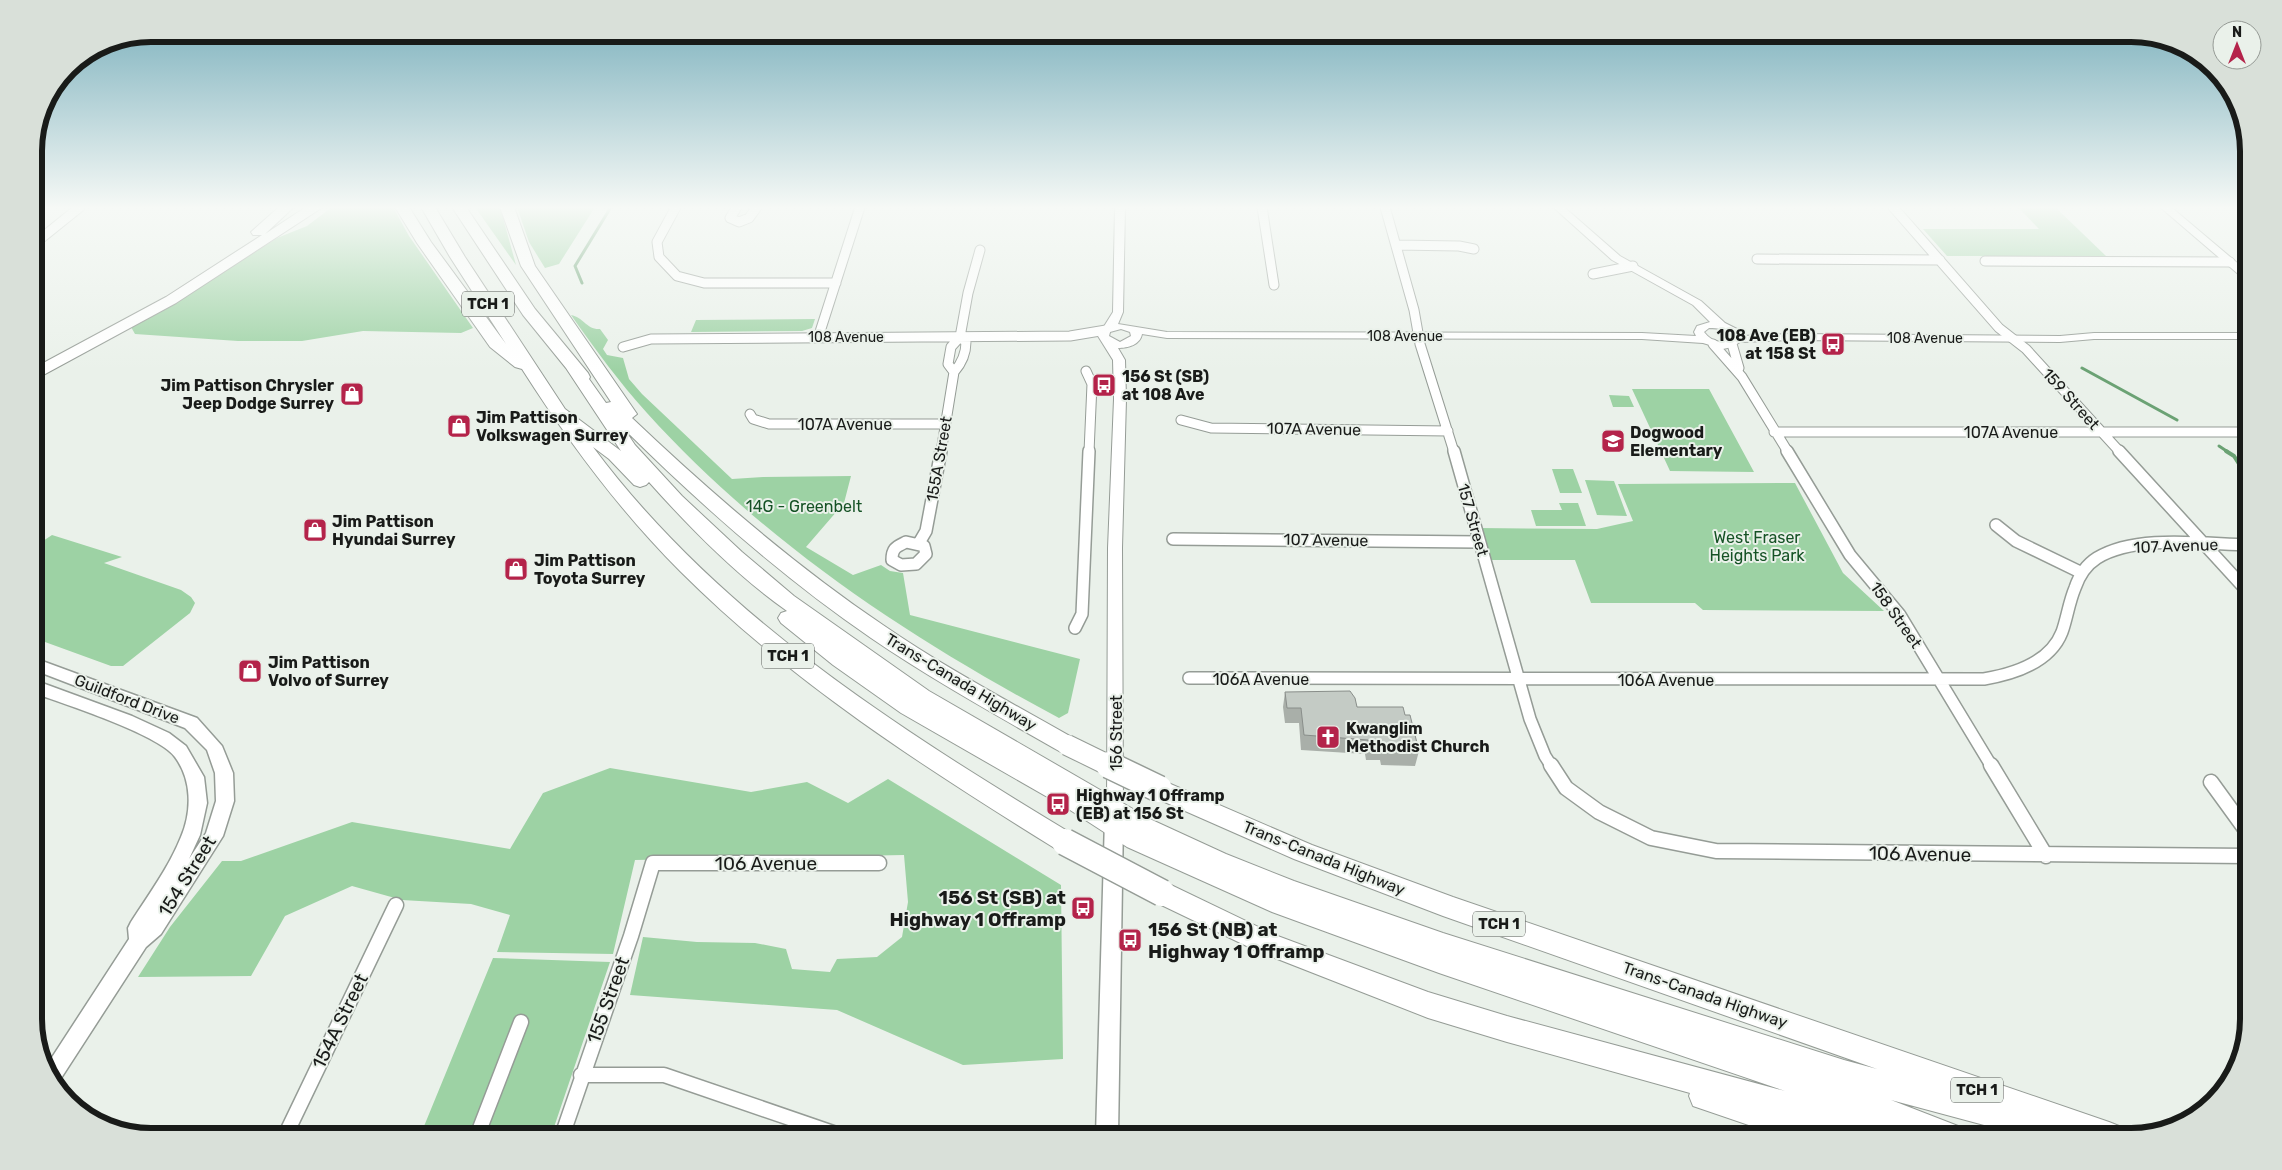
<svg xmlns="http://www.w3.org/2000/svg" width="2282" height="1170" viewBox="0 0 2282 1170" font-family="Rubik,sans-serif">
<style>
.green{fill:#9dd2a4}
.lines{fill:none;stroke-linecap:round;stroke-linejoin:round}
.stream-far1{stroke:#6ba274;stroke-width:3}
.stream{stroke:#6ba274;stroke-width:4}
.minor-far2-casing{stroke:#959c96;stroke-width:11}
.minor-far1-casing{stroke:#959c96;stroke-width:14}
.minor-casing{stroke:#959c96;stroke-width:17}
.tertiary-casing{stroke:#959c96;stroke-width:2}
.secondary-casing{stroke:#959c96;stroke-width:3}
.motorway-casing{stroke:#959c96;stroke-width:2}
.minor-far2{stroke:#fff;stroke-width:9}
.minor-far1{stroke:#fff;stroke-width:11}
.minor{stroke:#fff;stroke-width:14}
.tertiary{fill:#fff;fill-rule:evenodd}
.secondary{fill:#fff;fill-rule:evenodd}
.motorway{fill:#fff;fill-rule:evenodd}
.motorway-bridge-far1-casing{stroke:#959c96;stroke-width:22;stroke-linecap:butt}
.motorway-bridge-casing{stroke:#959c96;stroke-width:29;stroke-linecap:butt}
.motorway-bridge-far1{stroke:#fff;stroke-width:20}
.motorway-bridge{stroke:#fff;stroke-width:26}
.wall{fill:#a9afa9}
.building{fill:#c4cbc5;stroke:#898e8a}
.labels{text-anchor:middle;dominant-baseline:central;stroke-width:4;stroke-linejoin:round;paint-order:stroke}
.far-street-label{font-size:14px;fill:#191b19;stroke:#eaf1ea}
.shield{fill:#eaf1ea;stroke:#585b58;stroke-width:1}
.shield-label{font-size:15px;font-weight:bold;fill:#191b19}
.poi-label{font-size:16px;font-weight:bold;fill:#191b19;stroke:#eaf1ea;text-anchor:start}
.street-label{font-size:16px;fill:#191b19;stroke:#eaf1ea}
.park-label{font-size:16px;fill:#155225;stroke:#eaf1ea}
.near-street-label{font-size:19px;fill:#191b19;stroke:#eaf1ea}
.near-poi-label{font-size:19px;font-weight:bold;fill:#191b19;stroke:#eaf1ea;text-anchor:end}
.rim{fill:none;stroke:#191b19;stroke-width:6}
</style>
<rect width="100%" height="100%" fill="#eaf1ea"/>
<path class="green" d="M 332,207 L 393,207 L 409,236 L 473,328 L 461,333 L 363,331 L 302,341 L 238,341 L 135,334 L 131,327 L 203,285 L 277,238 L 307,226 Z
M 475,207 L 500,207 L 516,265 Z
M 517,207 L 595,207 L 559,264 L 545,268 L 529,242 Z
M 2018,207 L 2055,207 L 2106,256 L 1947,256 L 1923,229 L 2039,229 Z
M 571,315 C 583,317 587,330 600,329 L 608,340 L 603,349 L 607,355 L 623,358 L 629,379 L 642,394 L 732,479 L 763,477 L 851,476 L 844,503 L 806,547 L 853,575 L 881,565 L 890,571 L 903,573 L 910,615 L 1080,659 L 1068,713 L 1059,718 C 907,637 764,542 647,413 C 619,382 595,349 571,315 Z
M 815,319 L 812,328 L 802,331 L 691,332 L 696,320 Z
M 1632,389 L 1709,389 L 1754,472 L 1670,471 Z
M 1609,395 L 1629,396 L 1634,407 L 1613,407 Z
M 1552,469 L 1573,469 L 1582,493 L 1560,493 Z
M 1585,480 L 1614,481 L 1627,516 L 1597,515 Z
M 1795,483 L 1843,573 L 1884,611 L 1703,610 L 1695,603 L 1591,603 L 1575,560 L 1487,560 L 1478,528 L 1597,529 L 1633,521 L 1618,484 Z
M 1559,503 L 1578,503 L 1586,526 L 1536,526 L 1531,510 L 1562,510 Z
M 52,535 L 122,557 L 104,563 L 181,590 L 191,597 L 195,603 L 190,613 L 123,666 L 111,666 L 34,638 L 34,547 Z
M 610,768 L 751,792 L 807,782 L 848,803 L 888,779 L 1061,885 L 1063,1059 L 963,1065 L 837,1010 L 630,995 L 643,937 L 697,942 L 755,943 L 786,949 L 792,969 L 830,972 L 837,959 L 877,957 L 902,937 L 908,902 L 904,855 L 635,860 L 613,954 L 497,952 L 510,915 L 471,904 L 402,900 L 352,886 L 285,916 L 251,976 L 138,977 L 170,927 L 222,861 L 241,861 L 352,822 L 510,849 L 543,793 Z
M 493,958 L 610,962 L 551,1136 L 420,1136 Z"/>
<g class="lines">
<path class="stream-far1" d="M 582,283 L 575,266 L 611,207
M 2082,368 L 2177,420
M 2219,446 L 2228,452"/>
<path class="stream" d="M 2226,451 L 2234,456 L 2248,478"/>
<g class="minor-far2-casing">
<path id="minor-far2" d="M 676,207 L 657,242 L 659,257 L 677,276 L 704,283 L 836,283
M 737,207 L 730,218 L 739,222 L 749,218 L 757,207
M 1262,207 L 1274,285
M 1385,207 L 1414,310 L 1420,344 L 1454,452
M 1893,207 L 1999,328 L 2026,349 L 2120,452
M 34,244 L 80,207
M 1396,245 L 1459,246 L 1474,249
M 1757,259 L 1940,260
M 1985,261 L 2230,262
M 1593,274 L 1633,266
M 818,338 L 860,207
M 1713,344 L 1742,377 L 1788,452
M 1732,344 L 1739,368
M 623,347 L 651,339 L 1070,336 L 1106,330
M 1086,371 L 1092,384 L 1089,452
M 954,372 L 948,364 L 951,347 L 960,337 L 968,293 L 980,250
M 750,414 L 753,419 L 769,424 L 945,424
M 1181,420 L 1211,428 L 1448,431
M 1774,432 L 2248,432
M 941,452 L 954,372 C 962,363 966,354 966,342 L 960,337"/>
</g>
<g class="minor-far1-casing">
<path id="minor-far1" d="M 1454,451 L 1530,719 L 1545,756 L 1552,767
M 1787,451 L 1850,555 L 1900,615 L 1992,767
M 2119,451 L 2248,592
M 1996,525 L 2016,541 L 2080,572
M 1173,539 L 1479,542
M 906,542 L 924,546 L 926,554 L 916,564 L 901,565 L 892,560 C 892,548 896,547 906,542 Z
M 919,543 L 926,531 L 941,451
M 1075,628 L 1082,614 L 1089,451
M 1189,678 L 1984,679 C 2014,674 2050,663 2062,632 C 2067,618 2069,602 2075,588 C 2079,576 2086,565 2097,558 C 2136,534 2204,544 2248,545"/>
</g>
<g class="minor-casing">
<path id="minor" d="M 1551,765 L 1566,788 L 1599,812 L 1651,838 L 1716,851 L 2248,856
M 1991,765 L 2046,856
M 2211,782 L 2248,833
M 581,1075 L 664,1075 L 842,1136
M 285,1136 L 396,905
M 477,1136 L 521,1022
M 562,1136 L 631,936 L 653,863 L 879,863"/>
</g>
<g class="tertiary-casing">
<path id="tertiary" d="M 1115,207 L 1125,207 L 1123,312 L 1118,324 L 1167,332 L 1642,333 L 1696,336 L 1694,332 L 1697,326 L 1710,322 L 1693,305 L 1612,260 L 1553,207 L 1564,207 L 1620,256 L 1701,301 L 1725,323 L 1737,329 L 1741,336 L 1790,334 L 2060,336 L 2094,333 L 2248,333 L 2248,339 L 2094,339 L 2060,342 L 1790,340 L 1740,342 L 1732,347 L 1723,349 L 1703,343 L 1642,339 L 1167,338 L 1142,334 C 1140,345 1128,348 1118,348 L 1125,360 L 1126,399 L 1122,548 L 1123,810 L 1121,815 L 1115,817 L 1109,815 L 1107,810 L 1108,548 L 1114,399 L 1113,360 L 1098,336 L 1113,312 ZM 1709,328 C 1718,328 1727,329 1731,338 C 1721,345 1711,341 1704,332 ZM 1121,329 L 1130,332 L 1131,336 L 1120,342 L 1109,336 L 1110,332 Z
M 2160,207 L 2171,207 L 2248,272 L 2248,280 L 2244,279 Z"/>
</g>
<g class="secondary-casing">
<path id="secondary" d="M 34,658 L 197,718 L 222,746 L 233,773 L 234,801 L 223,836 L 161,934 L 146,947 L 56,1086 L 47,1065 L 129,939 L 128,928 L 131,922 C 149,894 169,867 181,837 C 192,811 192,780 175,757 C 158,734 64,704 34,693 L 34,680 L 132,716 L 169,733 L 186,746 L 204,777 L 207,803 L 200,835 L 189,859 L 206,833 L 216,801 L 215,773 L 207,750 L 185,728 L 34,670 Z
M 1114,811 L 1120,814 L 1123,819 L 1118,1136 L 1096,1136 L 1105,819 L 1108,814 Z"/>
</g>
<g class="motorway-casing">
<path id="motorway" d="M 279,207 L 294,207 L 265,234 L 306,207 L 323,207 L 176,303 L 34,380 L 34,368 L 166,297 L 262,235 L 253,235 L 251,232 Z
M 395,207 L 409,207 L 431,242 L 506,344 L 450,257 L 421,207 L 435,207 L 465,257 L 565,409 L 621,451 L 566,368 L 523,315 L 452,207 L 466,207 L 535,309 L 588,373 L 590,377 L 589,379 L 606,403 L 611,402 L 521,266 L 500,207 L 514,207 L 535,266 L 637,414 L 632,418 C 711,493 793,564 883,625 C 944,667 1010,702 1075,739 L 1078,745 L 1075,751 L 1067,754 L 1059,751 C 996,715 931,679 871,638 C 782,577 701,505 625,430 L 635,445 L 682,496 L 742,552 L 794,596 L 929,691 L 1152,820 L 1226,854 L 1294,881 L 1443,933 L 1844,1060 L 1877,1069 L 1443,916 L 1294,859 L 1151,796 L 1147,789 L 1151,782 L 1159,779 L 1312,845 L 1453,897 L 2109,1122 L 2119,1126 L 2123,1136 L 2025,1136 L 1891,1100 L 1958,1126 L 1962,1136 L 1906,1135 L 1906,1136 L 1846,1136 L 1836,1134 L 1837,1136 L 1781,1136 L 1693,1106 L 1689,1096 L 1690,1093 L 1507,1042 L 1428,1018 L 1257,951 L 1153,901 L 1150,893 L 1153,885 L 1162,882 L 1171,885 L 1275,935 L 1428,992 L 1507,1016 L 1785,1091 L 1439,973 L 1272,912 L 1127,847 L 1070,810 L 901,713 L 833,665 L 781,623 L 778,618 L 781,613 L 787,611 C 736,575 690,528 649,482 L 646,485 L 640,487 L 634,485 L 609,459 L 593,447 C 718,615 897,728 1074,835 L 1077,842 L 1074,849 L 1065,852 L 1056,849 C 924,767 791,682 680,571 C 619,510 568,441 522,369 L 515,367 L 490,347 L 417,243 Z"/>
</g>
<use href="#minor-far2" class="minor-far2"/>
<use href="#minor-far1" class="minor-far1"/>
<use href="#minor" class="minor"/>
<use href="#tertiary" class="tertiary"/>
<use href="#secondary" class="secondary"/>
<use href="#motorway" class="motorway"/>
<g class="motorway-bridge-far1-casing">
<path id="motorway-bridge-far1" d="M 1067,745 L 1112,767"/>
</g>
<g class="motorway-bridge-casing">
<path id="motorway-bridge" d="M 1109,765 L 1159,789
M 1065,842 L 1162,893"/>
</g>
<use href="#motorway-bridge-far1" class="motorway-bridge-far1"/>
<use href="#motorway-bridge" class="motorway-bridge"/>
</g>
<path class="wall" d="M 1285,692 L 1357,707 L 1405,715 L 1419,751 L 1415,766 L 1381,765 L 1380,760 L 1366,760 L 1365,754 L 1301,750 L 1299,723 L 1285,723 L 1283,707 Z"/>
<path class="building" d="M 1350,691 L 1355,698 L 1357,707 L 1403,707 L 1405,715 L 1410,715 L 1419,751 L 1384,750 L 1384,745 L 1369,745 L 1368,740 L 1304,735 L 1301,708 L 1287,708 L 1285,692 Z"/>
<linearGradient id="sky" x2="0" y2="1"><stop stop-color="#76adba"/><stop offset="0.56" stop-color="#f6f9f6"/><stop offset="1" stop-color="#f6f9f6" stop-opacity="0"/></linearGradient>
<rect width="2282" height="371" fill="url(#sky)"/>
<defs>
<g id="bus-square" transform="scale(1.25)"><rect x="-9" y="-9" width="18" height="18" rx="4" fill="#b4234a" stroke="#eaf1ea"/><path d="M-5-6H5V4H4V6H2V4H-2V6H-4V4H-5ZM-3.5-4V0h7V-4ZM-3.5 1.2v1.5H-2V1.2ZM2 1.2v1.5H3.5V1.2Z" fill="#fff"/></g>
<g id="shop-square" transform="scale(1.25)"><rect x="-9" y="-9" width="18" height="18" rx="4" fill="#b4234a" stroke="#eaf1ea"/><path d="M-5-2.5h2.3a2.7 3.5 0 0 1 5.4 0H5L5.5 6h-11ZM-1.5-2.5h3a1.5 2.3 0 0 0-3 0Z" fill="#fff"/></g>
<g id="school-square" transform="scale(1.25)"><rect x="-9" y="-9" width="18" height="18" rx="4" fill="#b4234a" stroke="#eaf1ea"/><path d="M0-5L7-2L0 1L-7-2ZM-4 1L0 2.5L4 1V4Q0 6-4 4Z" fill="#fff"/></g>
<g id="church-square" transform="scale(1.25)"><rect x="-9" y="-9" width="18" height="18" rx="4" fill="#b4234a" stroke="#eaf1ea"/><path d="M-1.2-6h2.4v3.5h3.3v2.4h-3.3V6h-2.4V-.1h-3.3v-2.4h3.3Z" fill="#fff"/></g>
</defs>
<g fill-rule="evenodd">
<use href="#bus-square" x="1833" y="344"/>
<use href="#bus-square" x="1104" y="385"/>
<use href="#shop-square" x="352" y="394"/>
<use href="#shop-square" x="459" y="426"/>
<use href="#school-square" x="1613" y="441"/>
<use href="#shop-square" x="315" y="530"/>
<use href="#shop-square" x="516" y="569"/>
<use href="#shop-square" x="250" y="671"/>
<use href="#church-square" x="1328" y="737"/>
<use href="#bus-square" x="1058" y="804"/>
<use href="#bus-square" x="1083" y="908"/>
<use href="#bus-square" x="1130" y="940"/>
</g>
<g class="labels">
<g class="far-street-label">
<text x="1405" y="336">108 Avenue</text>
<text x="846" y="337">108 Avenue</text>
<text x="1925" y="338">108 Avenue</text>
</g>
<g class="shield">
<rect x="462" y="291.5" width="52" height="25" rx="4"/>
<rect x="762" y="643.5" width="52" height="25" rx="4"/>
<rect x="1473" y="911.5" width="52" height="25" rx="4"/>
<rect x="1951" y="1077.5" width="52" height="25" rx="4"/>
</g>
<g class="shield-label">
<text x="488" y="304">TCH 1</text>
<text x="788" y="656">TCH 1</text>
<text x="1499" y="924">TCH 1</text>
<text x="1977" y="1090">TCH 1</text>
</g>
<g class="poi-label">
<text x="1816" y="335" text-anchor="end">108 Ave (EB)<tspan x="1816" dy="18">at 158 St</tspan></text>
<text x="1122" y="376">156 St (SB)<tspan x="1122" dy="18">at 108 Ave</tspan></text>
<text x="334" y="385" text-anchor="end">Jim Pattison Chrysler<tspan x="334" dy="18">Jeep Dodge Surrey</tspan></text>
<text x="476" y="417">Jim Pattison<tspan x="476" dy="18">Volkswagen Surrey</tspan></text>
<text x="1630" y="432">Dogwood<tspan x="1630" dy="18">Elementary</tspan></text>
<text x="332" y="521">Jim Pattison<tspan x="332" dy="18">Hyundai Surrey</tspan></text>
<text x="534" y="560">Jim Pattison<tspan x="534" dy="18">Toyota Surrey</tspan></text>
<text x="268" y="662">Jim Pattison<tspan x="268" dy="18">Volvo of Surrey</tspan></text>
<text x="1346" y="728">Kwanglim<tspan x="1346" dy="18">Methodist Church</tspan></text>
<text x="1076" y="795">Highway 1 Offramp<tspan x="1076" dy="18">(EB) at 156 St</tspan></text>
</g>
<g class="street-label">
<text transform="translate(2071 399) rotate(48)">159 Street</text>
<text x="845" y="424">107A Avenue</text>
<text transform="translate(1314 429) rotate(1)">107A Avenue</text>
<text x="2011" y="432">107A Avenue</text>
<text transform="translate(939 459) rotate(-80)">155A Street</text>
<text transform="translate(1473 520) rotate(74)">157 Street</text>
<text transform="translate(1326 540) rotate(1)">107 Avenue</text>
<text transform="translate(2176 546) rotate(-2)">107 Avenue</text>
<text transform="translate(1896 615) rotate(55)">158 Street</text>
<text x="1261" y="679">106A Avenue</text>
<text x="1666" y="680">106A Avenue</text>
<text transform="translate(961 682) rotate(31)">Trans-Canada Highway</text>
<text transform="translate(127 699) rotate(21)">Guildford Drive</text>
<text transform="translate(1116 733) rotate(-90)">156 Street</text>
<text transform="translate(1324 858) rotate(22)">Trans-Canada Highway</text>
<text transform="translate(1705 995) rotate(19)">Trans-Canada Highway</text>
</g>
<g class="park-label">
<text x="804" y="506">14G - Greenbelt</text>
<text x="1757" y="537">West Fraser<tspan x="1757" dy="18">Heights Park</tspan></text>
</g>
<g class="near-street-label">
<text transform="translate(1920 854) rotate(1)">106 Avenue</text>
<text x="766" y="863">106 Avenue</text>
<text transform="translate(187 876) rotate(-58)">154 Street</text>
<text transform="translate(608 1000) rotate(-70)">155 Street</text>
<text transform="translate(340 1021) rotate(-64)">154A Street</text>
</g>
<g class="near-poi-label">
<text x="1066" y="897">156 St (SB) at<tspan x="1066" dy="22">Highway 1 Offramp</tspan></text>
<text x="1148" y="929" text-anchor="start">156 St (NB) at<tspan x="1148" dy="22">Highway 1 Offramp</tspan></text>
</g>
</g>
<path d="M0 0H2282V1170H0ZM151 42H2131A109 109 0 0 1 2240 151V1019A109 109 0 0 1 2131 1128H151A109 109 0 0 1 42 1019V151A109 109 0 0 1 151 42Z" fill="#d9e0d9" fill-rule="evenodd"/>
<path class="rim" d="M151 42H2131A109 109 0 0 1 2240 151V1019A109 109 0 0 1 2131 1128H151A109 109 0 0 1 42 1019V151A109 109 0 0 1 151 42Z"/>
<g transform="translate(2237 45)"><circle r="24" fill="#eaf1ea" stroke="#969b96"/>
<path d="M0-4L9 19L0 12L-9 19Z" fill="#b4234a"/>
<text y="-8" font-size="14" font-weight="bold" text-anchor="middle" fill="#191b19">N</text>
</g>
</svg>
